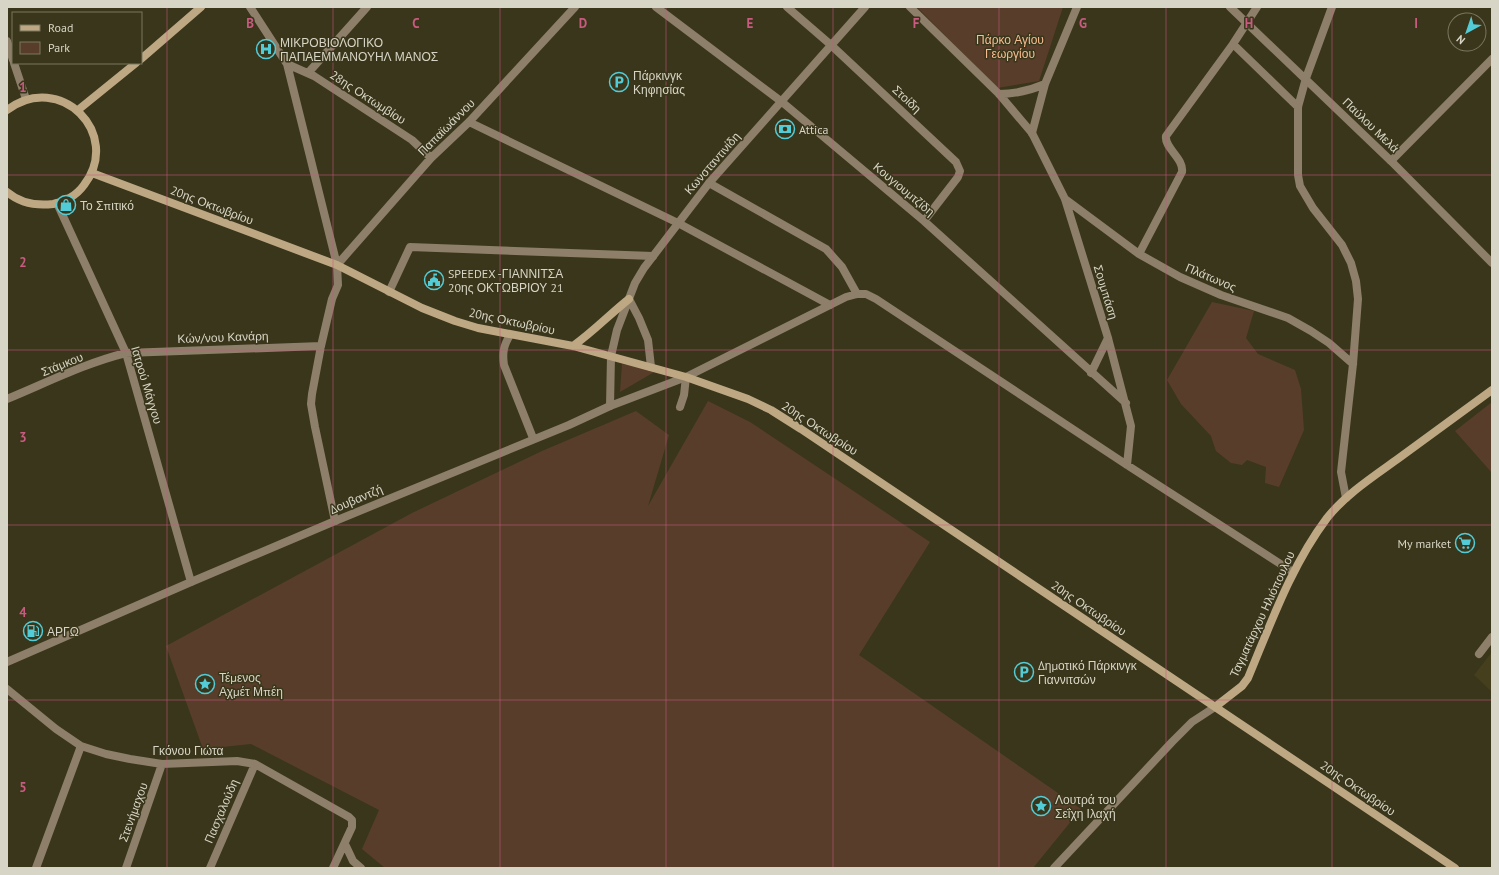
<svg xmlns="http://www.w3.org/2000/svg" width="1499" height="875" viewBox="0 0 1499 875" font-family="'PT Sans',sans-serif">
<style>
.built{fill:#453f1d}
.green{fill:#583e2a}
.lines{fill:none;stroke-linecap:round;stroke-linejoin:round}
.minor{stroke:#8d7f69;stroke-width:8}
.tertiary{stroke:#8d7f69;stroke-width:8}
.secondary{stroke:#bea884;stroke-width:8}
.grid{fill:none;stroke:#c95a80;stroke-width:1;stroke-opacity:0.55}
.labels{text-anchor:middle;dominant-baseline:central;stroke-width:3;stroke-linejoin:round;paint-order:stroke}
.park-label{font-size:12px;fill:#f7bd91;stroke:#3a361b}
.poi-label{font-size:12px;fill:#d7d5c5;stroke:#3a361b;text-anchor:start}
.street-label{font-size:12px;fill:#d7d5c5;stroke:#3a361b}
.grid-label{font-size:13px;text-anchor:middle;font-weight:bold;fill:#c95a80;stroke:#3a361b;stroke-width:3;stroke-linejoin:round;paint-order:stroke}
</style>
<rect width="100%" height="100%" fill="#3a361b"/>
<path class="built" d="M 1492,652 L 1492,692 L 1474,675 Z"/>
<path class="green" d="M 917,7 L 1063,7 L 1039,81 L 997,88 Z
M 1212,302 L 1254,311 L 1246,338 L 1258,354 L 1295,370 L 1301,389 L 1304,430 L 1279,487 L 1265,483 L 1266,467 L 1247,460 L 1242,465 L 1231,463 L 1216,451 L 1211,436 L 1181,404 L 1167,380 Z
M 622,364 L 656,371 L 620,392 Z
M 708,401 L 750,422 L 930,542 L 859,655 L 1081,809 L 1033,868 L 385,868 L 362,849 L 379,810 L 251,744 L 203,749 L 166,646 L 412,513 L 542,451 L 636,411 L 669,435 L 648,506 Z
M 1492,402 L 1492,473 L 1455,431 Z"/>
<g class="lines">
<path class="minor" d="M 250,7 L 287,64 L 337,265 L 338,285 L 332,299 L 321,346 L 312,394 L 311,404 L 315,427 L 335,521
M 656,7 L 782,102 L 924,221 L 1126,403
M 787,7 L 831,45 L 956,162 L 960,171 L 958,177 L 924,221
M 1233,44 L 1298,107
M 287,64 L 314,76 L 412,140 L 431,158
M 308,73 L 367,7
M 1306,78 L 1298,107 L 1298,175 L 1300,186 L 1313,208 L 1342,245 L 1351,263 L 1356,281 L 1358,299 L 1353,364 L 1341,472 L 1346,498
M 469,122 L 678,223 L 830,305
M 1032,133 L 1065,199 L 1108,338 L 1131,426 L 1127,465
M 1391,161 L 1492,59
M 709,183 L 826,249 L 842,267 L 857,294
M 1065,199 L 1139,254 L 1180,277 L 1221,295 L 1288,318 L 1311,331 L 1329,343 L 1353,364
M 57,203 L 126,353 L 191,582
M 1139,254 L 1182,172 C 1184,158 1164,148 1166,136 L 1233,44 L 1257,7
M 337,265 L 431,158 L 469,122 L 575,7
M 389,292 L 410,247 L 653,256
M 510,335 C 504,345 502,352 504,365 L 533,438
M 1091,373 L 1108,338
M 7,399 C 46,383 85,363 126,353 L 321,346
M 610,406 L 611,356
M 680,407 L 684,395 L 686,377 L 846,297 L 857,294 L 866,294 L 876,299 L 1127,465 L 1293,572
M 1479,654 L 1492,637
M 7,689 L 56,729 L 81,746 L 106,754 L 130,759 L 162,764 L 237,761 L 255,764 L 349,817 L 352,820 L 352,827 L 333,868
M 345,844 L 353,861 L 361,868
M 36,868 L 81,746
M 126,868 L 162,764
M 210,868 L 255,764"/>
<path class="tertiary" d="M 910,7 L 999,94 L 1032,133
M 1230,7 L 1391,161 L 1492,263
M 7,41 L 13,60
M 14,63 L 26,99
M 1306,78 L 1332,7
M 999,94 C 1016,94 1029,91 1045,84
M 1032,133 L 1045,84 L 1077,7
M 629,299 L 639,318 L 648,340 L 651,367
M 611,356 L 617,330 L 635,283 L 644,268 L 709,183 L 865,7
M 7,662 L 191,582 L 335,521 L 569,425 L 610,406 L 686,377
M 1054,868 L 1172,742 L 1192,722 L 1215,707"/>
<path class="secondary" d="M 141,59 L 201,7
M 7,110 C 60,70 123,134 84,185 C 77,195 65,202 53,204 C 36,206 20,203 7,192
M 78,110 L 136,63
M 92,173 L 337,265 L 422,308 L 455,321 L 478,328 L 573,346 L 686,377 L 748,399 L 771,410 L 801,429 L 1455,868
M 573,346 C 593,332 610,314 629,299
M 1215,707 L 1242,686 L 1248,678 C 1271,623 1291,566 1327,518 C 1346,494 1374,476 1399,458 C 1430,435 1461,413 1492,390"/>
</g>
<path class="grid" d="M 167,7 L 167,868M 333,7 L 333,868M 500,7 L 500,868M 666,7 L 666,868M 833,7 L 833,868M 999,7 L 999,868M 1166,7 L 1166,868M 1332,7 L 1332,868M 7,175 L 1492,175M 7,350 L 1492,350M 7,525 L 1492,525M 7,700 L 1492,700"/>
<defs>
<g id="hospital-ring" transform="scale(1)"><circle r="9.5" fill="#3a361b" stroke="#52ccd6" stroke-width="1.5"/><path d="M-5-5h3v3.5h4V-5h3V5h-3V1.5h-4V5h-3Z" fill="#52ccd6"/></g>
<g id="parking-ring" transform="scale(1)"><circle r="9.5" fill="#3a361b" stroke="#52ccd6" stroke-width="1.5"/><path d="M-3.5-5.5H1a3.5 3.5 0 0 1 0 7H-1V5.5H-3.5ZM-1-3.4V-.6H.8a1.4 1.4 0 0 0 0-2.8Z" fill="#52ccd6"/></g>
<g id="bank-ring" transform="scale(1)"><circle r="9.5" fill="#3a361b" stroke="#52ccd6" stroke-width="1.5"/><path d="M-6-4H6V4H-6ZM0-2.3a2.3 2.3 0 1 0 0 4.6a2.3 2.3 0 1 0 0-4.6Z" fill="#52ccd6"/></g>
<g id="shop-ring" transform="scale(1)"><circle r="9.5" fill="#3a361b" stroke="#52ccd6" stroke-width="1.5"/><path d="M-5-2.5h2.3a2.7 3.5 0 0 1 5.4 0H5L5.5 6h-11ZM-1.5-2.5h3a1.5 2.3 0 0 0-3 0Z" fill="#52ccd6"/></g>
<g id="civic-ring" transform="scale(1)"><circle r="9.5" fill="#3a361b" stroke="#52ccd6" stroke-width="1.5"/><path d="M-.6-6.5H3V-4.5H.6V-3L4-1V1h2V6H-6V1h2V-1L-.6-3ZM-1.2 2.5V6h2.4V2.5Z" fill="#52ccd6"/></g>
<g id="supermarket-ring" transform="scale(1)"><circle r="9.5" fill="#3a361b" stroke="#52ccd6" stroke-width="1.5"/><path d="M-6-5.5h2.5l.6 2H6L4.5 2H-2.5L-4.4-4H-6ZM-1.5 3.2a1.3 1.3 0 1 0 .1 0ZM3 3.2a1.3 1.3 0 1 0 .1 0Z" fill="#52ccd6"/></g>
<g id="fuel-ring" transform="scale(1)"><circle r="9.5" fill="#3a361b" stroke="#52ccd6" stroke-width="1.5"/><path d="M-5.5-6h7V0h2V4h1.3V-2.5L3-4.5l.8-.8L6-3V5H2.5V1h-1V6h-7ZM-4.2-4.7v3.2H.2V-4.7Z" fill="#52ccd6"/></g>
<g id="sight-ring" transform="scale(1)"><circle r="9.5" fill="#3a361b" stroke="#52ccd6" stroke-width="1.5"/><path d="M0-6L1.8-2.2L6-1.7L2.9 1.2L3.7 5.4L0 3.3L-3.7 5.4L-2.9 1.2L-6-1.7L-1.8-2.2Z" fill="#52ccd6"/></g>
</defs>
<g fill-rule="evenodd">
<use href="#hospital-ring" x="266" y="49"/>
<use href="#parking-ring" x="619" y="82"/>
<use href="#bank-ring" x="785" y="129"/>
<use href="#shop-ring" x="66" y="205"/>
<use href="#civic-ring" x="434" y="280"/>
<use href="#supermarket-ring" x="1465" y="543"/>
<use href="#fuel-ring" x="33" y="631"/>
<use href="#parking-ring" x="1024" y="672"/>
<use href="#sight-ring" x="205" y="684"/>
<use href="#sight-ring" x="1041" y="806"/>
</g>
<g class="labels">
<g class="park-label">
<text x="1010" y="39">Πάρκο Αγίου<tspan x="1010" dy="14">Γεωργίου</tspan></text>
</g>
<g class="poi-label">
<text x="280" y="42">ΜΙΚΡΟΒΙΟΛΟΓΙΚΟ<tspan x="280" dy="14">ΠΑΠΑΕΜΜΑΝΟΥΗΛ ΜΑΝΟΣ</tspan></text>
<text x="633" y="75">Πάρκινγκ<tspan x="633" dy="14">Κηφησίας</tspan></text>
<text x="799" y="129">Attica</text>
<text x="80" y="205">Το Σπιτικό</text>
<text x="448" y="273">SPEEDEX -ΓΙΑΝΝΙΤΣΑ<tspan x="448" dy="14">20ης ΟΚΤΩΒΡΙΟΥ 21</tspan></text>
<text x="1451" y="543" text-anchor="end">My market</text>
<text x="47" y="631">ΑΡΓΩ</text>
<text x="1038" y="665">Δημοτικό Πάρκινγκ<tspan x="1038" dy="14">Γιαννιτσών</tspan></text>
<text x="219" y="677">Τέμενος<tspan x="219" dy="14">Αχμέτ Μπέη</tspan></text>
<text x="1055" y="799">Λουτρά του<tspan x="1055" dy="14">Σεΐχη Ιλαχή</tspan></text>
</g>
<g class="street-label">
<text transform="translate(368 97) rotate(33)">28ης Οκτωμβίου</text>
<text transform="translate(907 99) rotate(43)">Στοίδη</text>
<text transform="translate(1371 125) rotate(44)">Παύλου Μελά</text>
<text transform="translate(446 127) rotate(-45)">Παπαϊωάννου</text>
<text transform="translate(712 163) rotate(-49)">Κωνσταντινίδη</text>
<text transform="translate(904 189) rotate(40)">Κουγιουμτζίδη</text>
<text transform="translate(212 205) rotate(21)">20ης Οκτωβρίου</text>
<text transform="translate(1211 277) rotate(23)">Πλάτωνος</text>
<text transform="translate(1106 292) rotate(73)">Σουμπάση</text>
<text transform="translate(512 321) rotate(12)">20ης Οκτωβρίου</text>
<text transform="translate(223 337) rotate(-2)">Κών/νου Κανάρη</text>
<text transform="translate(62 364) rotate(-22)">Στάμκου</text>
<text transform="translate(147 385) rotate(73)">Ιατρού Μάγγου</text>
<text transform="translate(820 428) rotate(33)">20ης Οκτωβρίου</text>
<text transform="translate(356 499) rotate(-23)">Δουβαντζή</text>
<text transform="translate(1089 608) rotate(34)">20ης Οκτωβρίου</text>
<text transform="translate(1262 614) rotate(-65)">Ταγματάρχου Ηλιόπουλου</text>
<text x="188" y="750">Γκόνου Γιώτα</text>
<text transform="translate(1358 788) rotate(34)">20ης Οκτωβρίου</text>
<text transform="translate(221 811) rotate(-67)">Πασχαλούδη</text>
<text transform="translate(133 812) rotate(-70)">Στενήμαχου</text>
</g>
</g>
<g class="grid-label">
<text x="250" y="28">B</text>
<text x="416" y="28">C</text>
<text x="583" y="28">D</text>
<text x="750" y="28">E</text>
<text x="916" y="28">F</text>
<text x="1083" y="28">G</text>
<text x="1249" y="28">H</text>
<text x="1416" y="28">I</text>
<text x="23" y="92">1</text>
<text x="23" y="267">2</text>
<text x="23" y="442">3</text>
<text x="23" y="617">4</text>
<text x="23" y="792">5</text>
</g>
<rect width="1499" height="875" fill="none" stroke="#d7d5c5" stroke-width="16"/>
<rect x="12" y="12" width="130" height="52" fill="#3a361b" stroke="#79765f"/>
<rect x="20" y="25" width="20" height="6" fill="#bea884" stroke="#79765f"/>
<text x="48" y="32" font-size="12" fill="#d7d5c5">Road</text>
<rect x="20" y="42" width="20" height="12" fill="#583e2a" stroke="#79765f"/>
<text x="48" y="52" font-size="12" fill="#d7d5c5">Park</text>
<g transform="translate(1467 32) rotate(220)"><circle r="19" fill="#3a361b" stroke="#79765f"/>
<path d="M0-3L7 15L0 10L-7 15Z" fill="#52ccd6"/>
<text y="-6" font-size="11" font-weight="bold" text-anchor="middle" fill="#d7d5c5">N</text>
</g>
</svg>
